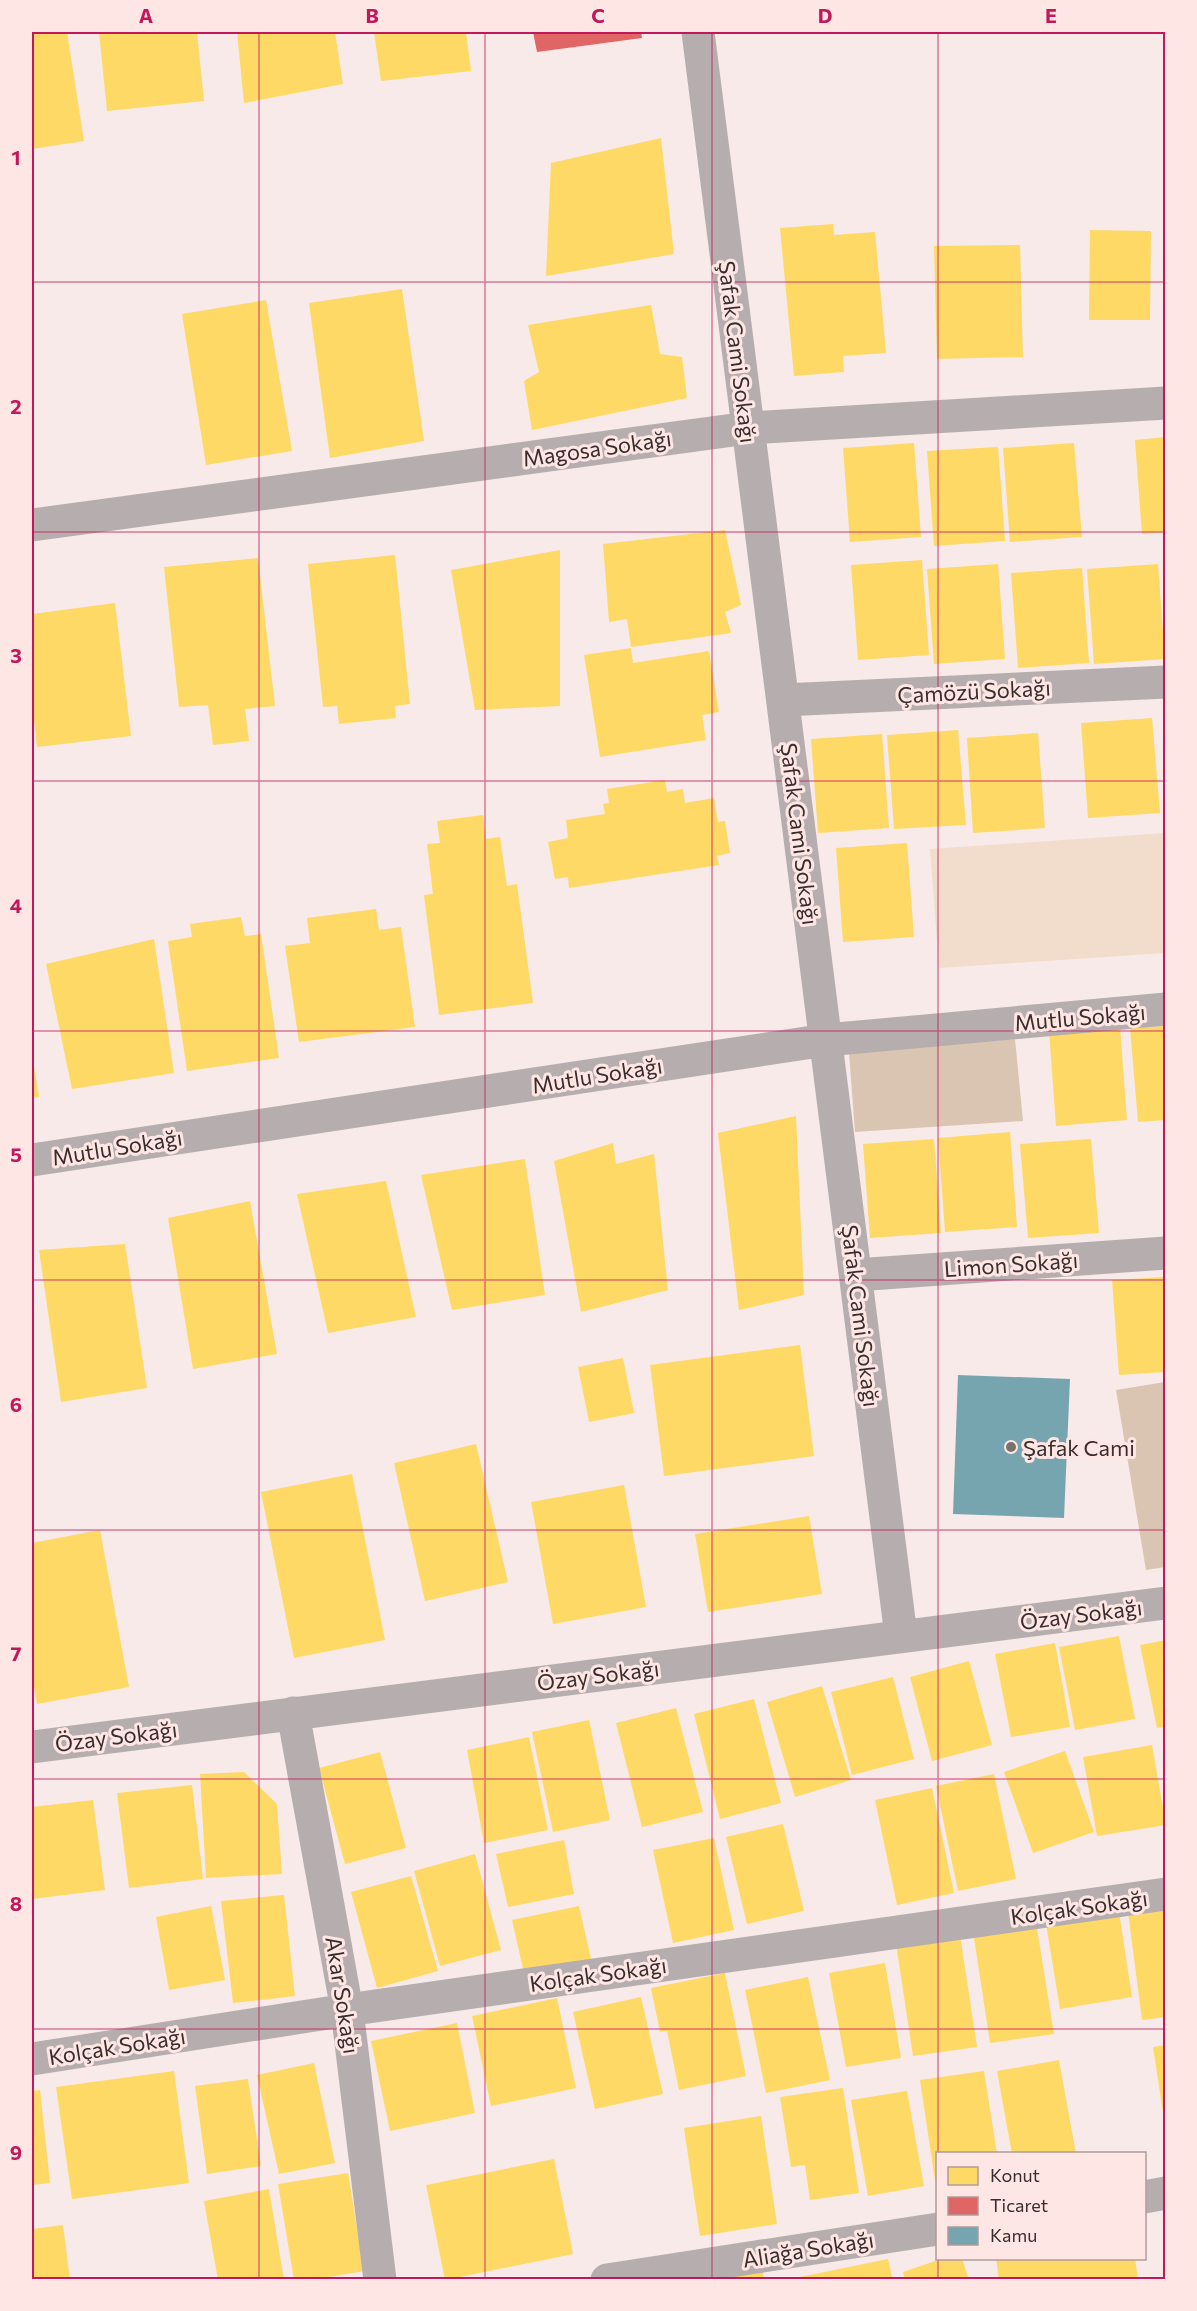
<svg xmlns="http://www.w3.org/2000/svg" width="1197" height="2311" viewBox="0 0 1197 2311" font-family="Commissioner,sans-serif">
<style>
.green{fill:#f2ddcc}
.forest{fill:#dac5b3}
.homes{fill:#ffd966}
.shops{fill:#e06666}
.public{fill:#76a5af}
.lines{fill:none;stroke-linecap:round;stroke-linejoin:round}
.minor{stroke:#b6aeae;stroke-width:33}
.grid{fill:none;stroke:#c2185b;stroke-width:1.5;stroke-opacity:0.55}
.poi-dot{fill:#7c706f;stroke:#fde6e3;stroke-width:2}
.labels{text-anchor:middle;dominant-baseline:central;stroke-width:6;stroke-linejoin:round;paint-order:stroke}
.street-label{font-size:22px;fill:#392e2d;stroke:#fde6e3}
.poi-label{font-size:22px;fill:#392e2d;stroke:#fde6e3;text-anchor:start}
.neatline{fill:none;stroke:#c2185b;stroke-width:2}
.grid-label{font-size:20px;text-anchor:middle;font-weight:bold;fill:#c2185b}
</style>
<rect width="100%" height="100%" fill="#f7eae9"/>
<path class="green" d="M 1165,833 L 1165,953 L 939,968 L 930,849 Z"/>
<path class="forest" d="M 1015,1039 L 1023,1121 L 855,1132 L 849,1053 Z
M 1165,1382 L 1165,1567 L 1146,1570 L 1116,1390 Z"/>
<path class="homes" d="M 32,32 L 67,32 L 84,141 L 32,149 Z
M 99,32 L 197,32 L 204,101 L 107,111 Z
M 237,32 L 335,32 L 343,84 L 244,103 Z
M 374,32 L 466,32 L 471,71 L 381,81 Z
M 661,138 L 674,254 L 546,276 L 551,163 Z
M 833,224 L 834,235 L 875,232 L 886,353 L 843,356 L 844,372 L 794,376 L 780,228 Z
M 1090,230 L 1151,231 L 1150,320 L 1089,320 Z
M 1020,245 L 1023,357 L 937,359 L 934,246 Z
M 402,289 L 424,441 L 330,458 L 309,303 Z
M 266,300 L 292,451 L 206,465 L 182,314 Z
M 651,305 L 660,354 L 682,357 L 687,398 L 532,430 L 524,381 L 539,372 L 528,325 Z
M 1166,437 L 1166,532 L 1142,534 L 1135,440 Z
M 914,443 L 921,537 L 850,542 L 843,448 Z
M 1074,443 L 1082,537 L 1010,542 L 1003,448 Z
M 998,447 L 1005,541 L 934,546 L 927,451 Z
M 725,530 L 741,605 L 725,612 L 731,633 L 631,647 L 627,619 L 609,622 L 603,544 Z
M 560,550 L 560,706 L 475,710 L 451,570 Z
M 395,555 L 410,704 L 395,706 L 396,718 L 339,724 L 337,706 L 323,707 L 308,564 Z
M 258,558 L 275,706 L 245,709 L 249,741 L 213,745 L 208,705 L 179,707 L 164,567 Z
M 922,560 L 929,655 L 858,660 L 851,565 Z
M 998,564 L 1005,659 L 934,664 L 927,569 Z
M 1158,564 L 1165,659 L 1094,664 L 1087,569 Z
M 1082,568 L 1089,663 L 1018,668 L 1011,573 Z
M 115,603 L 131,736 L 37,747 L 32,702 L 32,614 Z
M 631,648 L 633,663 L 709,651 L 719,712 L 702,715 L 706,740 L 600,757 L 584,655 Z
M 1152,718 L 1160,813 L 1088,818 L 1081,723 Z
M 958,730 L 966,825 L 894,829 L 887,735 Z
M 1038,733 L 1045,828 L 973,833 L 967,738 Z
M 882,734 L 889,828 L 818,833 L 811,739 Z
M 665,780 L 667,792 L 683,789 L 685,803 L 714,798 L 718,822 L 725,821 L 730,853 L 717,856 L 719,865 L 569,888 L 568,877 L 555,879 L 548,842 L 568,838 L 566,820 L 605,814 L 603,804 L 609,803 L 607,789 Z
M 483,815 L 486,839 L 500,837 L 507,886 L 517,884 L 533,1003 L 439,1015 L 424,895 L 433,894 L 427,844 L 440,843 L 437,821 Z
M 907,843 L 914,937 L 843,942 L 836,848 Z
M 376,909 L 379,930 L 401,927 L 415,1027 L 299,1042 L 285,946 L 310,943 L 307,918 Z
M 241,917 L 245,936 L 261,934 L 279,1058 L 187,1071 L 168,941 L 192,937 L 190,924 Z
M 154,939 L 174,1073 L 72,1089 L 46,964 Z
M 1120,1026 L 1127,1120 L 1056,1126 L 1049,1031 Z
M 1166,1026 L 1166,1120 L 1138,1122 L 1130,1028 Z
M 32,1055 L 39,1097 L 32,1098 Z
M 796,1116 L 804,1295 L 739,1310 L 718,1133 Z
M 1010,1132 L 1017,1227 L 945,1232 L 938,1138 Z
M 934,1139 L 941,1233 L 870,1238 L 863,1144 Z
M 1091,1139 L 1099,1233 L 1028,1238 L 1020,1144 Z
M 613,1143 L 616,1164 L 654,1154 L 668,1290 L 581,1312 L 554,1161 Z
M 525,1159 L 545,1295 L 452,1310 L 421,1175 Z
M 386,1181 L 416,1317 L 328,1333 L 297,1194 Z
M 250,1201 L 277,1354 L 193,1369 L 168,1218 Z
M 125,1244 L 147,1388 L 61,1402 L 39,1250 Z
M 1166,1277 L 1166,1372 L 1119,1375 L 1112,1280 Z
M 800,1345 L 814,1456 L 664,1476 L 650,1365 Z
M 623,1358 L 634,1413 L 589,1422 L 578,1367 Z
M 476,1444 L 508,1582 L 425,1601 L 394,1463 Z
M 352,1474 L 385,1640 L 294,1658 L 261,1492 Z
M 624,1485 L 646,1607 L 553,1624 L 531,1502 Z
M 809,1516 L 822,1594 L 708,1612 L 695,1534 Z
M 100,1530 L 129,1687 L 37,1704 L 32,1676 L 32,1543 Z
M 1119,1636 L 1135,1719 L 1075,1730 L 1059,1647 Z
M 1166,1640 L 1166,1726 L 1157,1728 L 1140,1645 Z
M 1055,1643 L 1070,1727 L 1011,1737 L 995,1654 Z
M 969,1661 L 992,1745 L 932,1761 L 910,1677 Z
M 893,1677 L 914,1759 L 852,1775 L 831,1692 Z
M 822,1686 L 851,1780 L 795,1797 L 767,1702 Z
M 754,1699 L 781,1803 L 720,1819 L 694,1714 Z
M 676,1708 L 703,1812 L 642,1827 L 616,1723 Z
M 589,1720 L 610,1820 L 553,1832 L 532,1732 Z
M 529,1737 L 548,1830 L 484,1843 L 467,1750 Z
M 1152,1745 L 1166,1825 L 1097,1836 L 1083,1757 Z
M 1065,1751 L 1094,1832 L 1033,1853 L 1004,1772 Z
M 380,1752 L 406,1848 L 345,1864 L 319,1768 Z
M 244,1772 L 277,1804 L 282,1874 L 206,1878 L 200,1774 Z
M 994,1774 L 1016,1879 L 958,1891 L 936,1786 Z
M 192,1785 L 203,1879 L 129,1888 L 117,1793 Z
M 932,1788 L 954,1893 L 897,1905 L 875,1800 Z
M 93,1800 L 105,1890 L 32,1899 L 32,1807 Z
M 783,1824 L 804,1911 L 747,1924 L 726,1837 Z
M 714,1838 L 734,1930 L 673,1943 L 653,1850 Z
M 564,1840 L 574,1894 L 508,1907 L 496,1854 Z
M 475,1854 L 501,1950 L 440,1966 L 414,1871 Z
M 411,1876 L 438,1971 L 377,1988 L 351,1892 Z
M 284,1895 L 295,1996 L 233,2003 L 221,1901 Z
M 211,1906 L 225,1980 L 169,1990 L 156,1917 Z
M 579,1906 L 591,1959 L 524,1973 L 512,1920 Z
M 1166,1907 L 1166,2017 L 1142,2020 L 1128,1912 Z
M 1119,1912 L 1132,1997 L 1060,2009 L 1046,1924 Z
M 1036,1922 L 1054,2034 L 990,2043 L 973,1931 Z
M 960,1935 L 977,2047 L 913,2056 L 896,1944 Z
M 885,1963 L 901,2058 L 846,2067 L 829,1973 Z
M 725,1973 L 746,2076 L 679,2090 L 667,2031 L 660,2032 L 651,1988 Z
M 808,1977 L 830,2080 L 766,2093 L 745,1990 Z
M 641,1997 L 663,2094 L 595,2109 L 573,2012 Z
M 557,1998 L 576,2088 L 491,2106 L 472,2016 Z
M 457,2023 L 475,2113 L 390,2131 L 371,2041 Z
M 1166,2045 L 1166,2119 L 1164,2119 L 1153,2047 Z
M 1059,2060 L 1076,2154 L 1012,2154 L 997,2071 Z
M 314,2063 L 335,2163 L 279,2174 L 257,2075 Z
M 174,2071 L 189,2183 L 72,2199 L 56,2087 Z
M 984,2071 L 997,2154 L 938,2154 L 936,2187 L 920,2080 Z
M 248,2079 L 261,2166 L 207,2174 L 195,2086 Z
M 843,2088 L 859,2193 L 810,2200 L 805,2165 L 791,2167 L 780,2097 Z
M 40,2090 L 50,2183 L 32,2185 L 32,2091 Z
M 907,2091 L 924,2186 L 868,2196 L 851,2100 Z
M 761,2116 L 777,2224 L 700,2236 L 684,2128 Z
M 554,2159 L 573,2254 L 445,2280 L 426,2185 Z
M 348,2173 L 364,2271 L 312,2280 L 294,2280 L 278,2184 Z
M 269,2189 L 284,2280 L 218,2280 L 204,2201 Z
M 63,2225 L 70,2280 L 32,2280 L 32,2229 Z
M 944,2258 L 962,2258 L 969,2280 L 905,2280 L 903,2272 Z
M 996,2258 L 1135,2258 L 1138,2280 L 999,2280 Z
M 888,2259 L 893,2280 L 795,2280 L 795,2278 Z
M 762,2266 L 764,2280 L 698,2280 Z"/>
<path class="shops" d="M 533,32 L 641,32 L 642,38 L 537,52 Z"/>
<path class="public" d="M 958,1375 L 1070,1379 L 1064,1518 L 953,1514 Z"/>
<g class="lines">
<path class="minor" d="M 698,32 L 901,1636
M 32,525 L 748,428 L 1166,403
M 783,700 L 1166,682
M 32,1160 L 826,1040 L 1166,1009
M 856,1275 L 1166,1253
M 293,1713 L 347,2010 L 380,2280
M 32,1747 L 1166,1603
M 32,2059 L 347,2010 L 1166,1894
M 1144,2197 L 1166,2193
M 607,2280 L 938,2229"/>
</g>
<path class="grid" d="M 259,32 L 259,2280M 485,32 L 485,2280M 712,32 L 712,2280M 938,32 L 938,2154M 32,282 L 1166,282M 32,532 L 1166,532M 32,781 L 1166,781M 32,1031 L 1166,1031M 32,1280 L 1166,1280M 32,1530 L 1166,1530M 32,1779 L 1166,1779M 32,2029 L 1166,2029M 938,2258 L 938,2280"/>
<circle class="poi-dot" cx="1011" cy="1447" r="6"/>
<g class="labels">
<g class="street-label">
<text transform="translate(738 352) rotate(83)">Şafak Cami Sokağı</text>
<text transform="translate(597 448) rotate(-8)">Magosa Sokağı</text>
<text transform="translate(974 691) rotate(-3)">Çamözü Sokağı</text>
<text transform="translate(800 834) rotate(83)">Şafak Cami Sokağı</text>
<text transform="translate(1080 1017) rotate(-5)">Mutlu Sokağı</text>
<text transform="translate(597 1075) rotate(-9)">Mutlu Sokağı</text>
<text transform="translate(117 1147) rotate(-9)">Mutlu Sokağı</text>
<text transform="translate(1011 1264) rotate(-4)">Limon Sokağı</text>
<text transform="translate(861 1316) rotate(83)">Şafak Cami Sokağı</text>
<text transform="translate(1081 1614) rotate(-7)">Özay Sokağı</text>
<text transform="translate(598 1675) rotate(-7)">Özay Sokağı</text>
<text transform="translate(116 1736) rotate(-7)">Özay Sokağı</text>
<text transform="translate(1079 1907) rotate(-8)">Kolçak Sokağı</text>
<text transform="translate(598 1974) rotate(-8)">Kolçak Sokağı</text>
<text transform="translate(343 1995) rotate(81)">Akar Sokağı</text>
<text transform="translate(117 2046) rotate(-9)">Kolçak Sokağı</text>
<text transform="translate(808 2249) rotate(-9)">Aliağa Sokağı</text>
</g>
<g class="poi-label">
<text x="1023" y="1447">Şafak Cami</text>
</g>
</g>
<rect width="1197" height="2311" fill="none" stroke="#fde6e3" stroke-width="66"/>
<rect x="936" y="2152" width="210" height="108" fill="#fde6e3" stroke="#af9c9a" stroke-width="1.5"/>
<rect x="948" y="2167" width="30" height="18" fill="#ffd966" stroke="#af9c9a" stroke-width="1.5"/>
<text x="990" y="2182" font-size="18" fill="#392e2d">Konut</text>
<rect x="948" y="2197" width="30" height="18" fill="#e06666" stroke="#af9c9a" stroke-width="1.5"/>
<text x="990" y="2212" font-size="18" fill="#392e2d">Ticaret</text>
<rect x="948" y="2227" width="30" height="18" fill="#76a5af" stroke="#af9c9a" stroke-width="1.5"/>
<text x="990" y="2242" font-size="18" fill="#392e2d">Kamu</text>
<rect x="33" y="33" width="1131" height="2245" class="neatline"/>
<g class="grid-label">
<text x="146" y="23">A</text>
<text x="372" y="23">B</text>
<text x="598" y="23">C</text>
<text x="825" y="23">D</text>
<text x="1051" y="23">E</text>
<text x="16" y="165">1</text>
<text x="16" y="414">2</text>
<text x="16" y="663">3</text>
<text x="16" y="913">4</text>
<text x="16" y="1162">5</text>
<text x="16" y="1412">6</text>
<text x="16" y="1661">7</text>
<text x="16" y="1911">8</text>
<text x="16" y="2160">9</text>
</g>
</svg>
